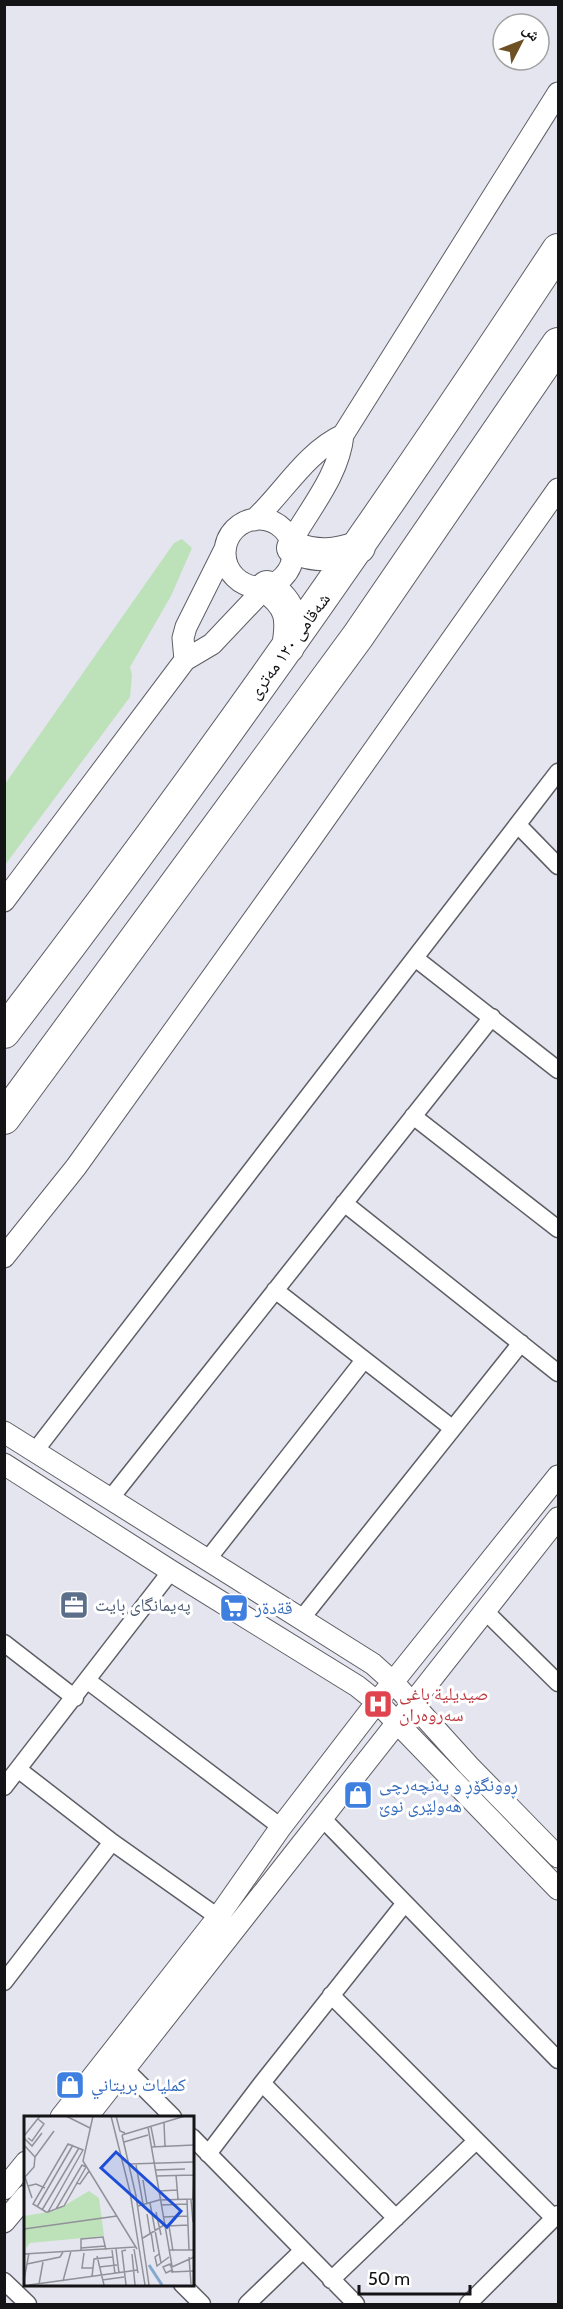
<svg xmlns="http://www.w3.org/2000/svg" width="563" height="2309" viewBox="0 0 563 2309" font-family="Cabin,'Noto Naskh Arabic',sans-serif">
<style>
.green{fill:#bde2ba}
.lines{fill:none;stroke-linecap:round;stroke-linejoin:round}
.minor-casing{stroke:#5e5e66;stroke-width:19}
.tertiary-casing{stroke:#5e5e66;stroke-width:23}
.motorway-casing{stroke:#5e5e66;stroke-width:34}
.minor{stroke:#fff;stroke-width:16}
.tertiary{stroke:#fff;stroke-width:21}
.motorway{stroke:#fff;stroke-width:32}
.labels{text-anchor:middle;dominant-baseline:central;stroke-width:6;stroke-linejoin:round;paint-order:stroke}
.street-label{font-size:18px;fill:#141417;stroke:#fff}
.service-label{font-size:18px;fill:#4e5e75;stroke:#fff;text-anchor:start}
.shop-label{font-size:18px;fill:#366cbe;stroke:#fff;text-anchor:start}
.health-label{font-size:18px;fill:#be3a42;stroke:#fff;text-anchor:start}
.inset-river{fill:none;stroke:#83aace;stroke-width:3}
.inset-road{fill:none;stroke:#919199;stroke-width:1.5}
.view{fill:#1d4ed8;fill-opacity:0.15;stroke:#1d4ed8;stroke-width:3}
.inset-edge{fill:none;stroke:#141417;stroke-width:3}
</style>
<rect width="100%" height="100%" fill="#e5e5ef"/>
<path class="green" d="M 182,539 L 192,548 L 171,596 L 130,667 L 132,675 L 130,697 L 5,865 L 5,784 L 174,543 Z"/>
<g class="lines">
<g class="minor-casing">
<path id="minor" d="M 518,825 L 558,866
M 415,958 L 558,1070
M 413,1116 L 558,1229
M 344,1203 L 558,1373
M 275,1290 L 452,1428
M 35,1451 L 558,772
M 110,1499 L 492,1017
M 208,1559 L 364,1360
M 485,1611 L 558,1683
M 302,1618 L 521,1343
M 4,1643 L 75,1698
M 88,1681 L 281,1827
M 19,1770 L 112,1842 L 218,1917
M 4,1787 L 171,1571
M 322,1818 L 558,2060
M 4,1982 L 112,1842
M 331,1995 L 554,2218
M 125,2069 L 173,2117
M 262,2083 L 396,2218
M 192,2137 L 356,2304
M 208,2154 L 262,2083 L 405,1903
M 331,2280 L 476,2141
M 4,2281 L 28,2304
M 182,2284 L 202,2304
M 247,2304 L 302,2251
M 468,2304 L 558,2214"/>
</g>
<g class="tertiary-casing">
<path id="tertiary" d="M225 553a34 34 0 1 1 68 0a34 34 0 1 1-68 0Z
M 254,520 C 284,492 305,453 343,435
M 291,542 C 310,508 339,475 343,435 L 558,93
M 185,660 L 183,638 L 186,627 L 225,549
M 4,901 L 185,660 L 212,644 L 266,587
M 4,1257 L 76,1167 L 306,846 L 558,489
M 4,1432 L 373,1664 L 393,1682 L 469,1766 L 558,1857
M 4,1464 L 171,1571 L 357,1686 L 377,1702 L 558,1889
M 61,2117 L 218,1917 L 281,1827 L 377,1702 L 558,1476
M 87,2117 L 558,1518
M 4,2189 L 26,2162
M 4,2222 L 26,2196"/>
</g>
<g class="motorway-casing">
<path id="motorway" d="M 293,548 C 317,557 335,556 359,547
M 267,587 C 292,605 293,619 288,647
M 4,1032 C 199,778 382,517 558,250
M 4,1118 L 358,636 L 558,344"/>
</g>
<use href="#minor" class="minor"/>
<use href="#tertiary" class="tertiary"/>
<use href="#motorway" class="motorway"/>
</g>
<defs>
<g id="office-square" transform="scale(1.5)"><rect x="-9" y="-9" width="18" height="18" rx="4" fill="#5c6f8a" stroke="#fff"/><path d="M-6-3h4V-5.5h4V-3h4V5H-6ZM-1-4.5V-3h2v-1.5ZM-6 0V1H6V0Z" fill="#fff"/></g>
<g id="supermarket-square" transform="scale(1.5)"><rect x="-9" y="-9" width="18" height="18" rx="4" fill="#3f7fe0" stroke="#fff"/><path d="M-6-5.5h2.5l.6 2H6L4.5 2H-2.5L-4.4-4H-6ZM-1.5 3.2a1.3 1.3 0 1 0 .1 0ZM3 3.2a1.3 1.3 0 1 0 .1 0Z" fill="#fff"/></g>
<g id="hospital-square" transform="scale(1.5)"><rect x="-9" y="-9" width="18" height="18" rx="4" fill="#e0444e" stroke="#fff"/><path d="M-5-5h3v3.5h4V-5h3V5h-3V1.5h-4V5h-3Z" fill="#fff"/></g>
<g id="shop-square" transform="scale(1.5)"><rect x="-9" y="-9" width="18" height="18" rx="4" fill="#3f7fe0" stroke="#fff"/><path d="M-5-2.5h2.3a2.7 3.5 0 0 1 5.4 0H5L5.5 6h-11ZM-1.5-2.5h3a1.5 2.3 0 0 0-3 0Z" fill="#fff"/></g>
</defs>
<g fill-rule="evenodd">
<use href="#office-square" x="74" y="1605"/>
<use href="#supermarket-square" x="234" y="1608"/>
<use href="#hospital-square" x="378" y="1704"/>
<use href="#shop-square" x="358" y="1795"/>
<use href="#shop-square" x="70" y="2085"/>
</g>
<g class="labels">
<g class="street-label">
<text transform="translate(289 646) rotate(-54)">شەقامی ١٢٠ مەتری</text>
</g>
<g class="service-label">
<text x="95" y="1605">پەیمانگای بایت</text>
</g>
<g class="shop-label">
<text x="255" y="1608">قةدةر</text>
<text x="379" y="1785">ڕوونگۆڕ و پەنچەرچی<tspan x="379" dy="21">هەولێری نوێ</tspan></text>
<text x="91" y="2085">كمليات بريتاني</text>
</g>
<g class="health-label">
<text x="399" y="1694">صيديلیة باغی<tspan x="399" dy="21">سەروەران</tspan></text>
</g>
</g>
<g transform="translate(24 2116)">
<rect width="170" height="170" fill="#e5e5ef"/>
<path d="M 65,75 L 75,82 L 80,120 L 6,127 L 2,132 L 0,100 L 31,95 Z" fill="#bde2ba"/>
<path class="inset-river" d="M 125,149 L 138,169"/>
<path class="inset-road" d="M 42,0 L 66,12M 69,0 L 59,45 L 113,133M 87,0 L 106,76 L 121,169M 92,0 L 96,15 L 101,17M 140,7 L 141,30M 124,11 L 148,150M 127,11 L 131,31M 98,19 L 112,80 L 125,169M 98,19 L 161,0M 0,20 L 16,0M 0,22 L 8,30 L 18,17M 4,22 L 8,25 L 20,8 L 14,3M 100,26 L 124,19M 0,29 L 11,41 L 10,51 L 1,61 L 8,82M 127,31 L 170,29M 11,41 L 30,15M 105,48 L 170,46M 112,49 L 119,88M 131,54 L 161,53M 152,59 L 154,83M 132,60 L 170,59M 119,64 L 123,88M 52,67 L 56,68 L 65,55M 4,70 L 12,68 L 21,72M 135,75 L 153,74M 163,84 L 165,134M 167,84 L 169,106M 126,87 L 137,147M 137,89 L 163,88M 114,90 L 135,84 L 169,83 L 170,57M 13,91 L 49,29M 32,93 L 58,49 L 62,51M 18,94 L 55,32M 24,96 L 59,34 L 44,28 L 9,88 L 22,96 L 24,96 L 40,90 L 62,51M 132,96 L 137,119M 123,98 L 126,117M 139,101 L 163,100M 143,110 L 164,109M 145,110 L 149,135M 0,113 L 93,100M 127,116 L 130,136M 119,122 L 140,109M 57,132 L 81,130M 92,133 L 95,157M 110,133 L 114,157M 88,134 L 91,158M 102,134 L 98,135 L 102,169M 145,134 L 170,134M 57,135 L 57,123 L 79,121 L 82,134M 60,137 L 58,152 L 69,152M 0,138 L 111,131M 108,138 L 111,169M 135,138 L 131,141 L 133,150 L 145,141M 73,140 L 80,169M 165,141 L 167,168M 3,148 L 36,141 L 39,136M 75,151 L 93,149M 148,151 L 170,141M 148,154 L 142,157 L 139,151 L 146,148 L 149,156M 147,156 L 170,155M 68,161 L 70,143 L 89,141M 0,164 L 5,137M 78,164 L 100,161M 39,165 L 47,135M 15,168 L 19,146M 5,169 L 114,154"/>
<path class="view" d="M 92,36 L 157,95 L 143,111 L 77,52 Z"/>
<rect width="170" height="170" class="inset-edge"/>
</g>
<rect width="563" height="2309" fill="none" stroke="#141417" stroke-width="12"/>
<g transform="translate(521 42) rotate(48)"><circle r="28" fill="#ffffff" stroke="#a1a1a2" stroke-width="1.5"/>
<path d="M0-4.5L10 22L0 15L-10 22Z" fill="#6d5124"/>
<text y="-9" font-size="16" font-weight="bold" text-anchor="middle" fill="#141417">ش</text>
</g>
<path d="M359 2285v9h111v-9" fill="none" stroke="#141417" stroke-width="3"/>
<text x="368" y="2285" font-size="18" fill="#141417" stroke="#ffffff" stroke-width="4.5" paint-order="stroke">50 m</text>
</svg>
